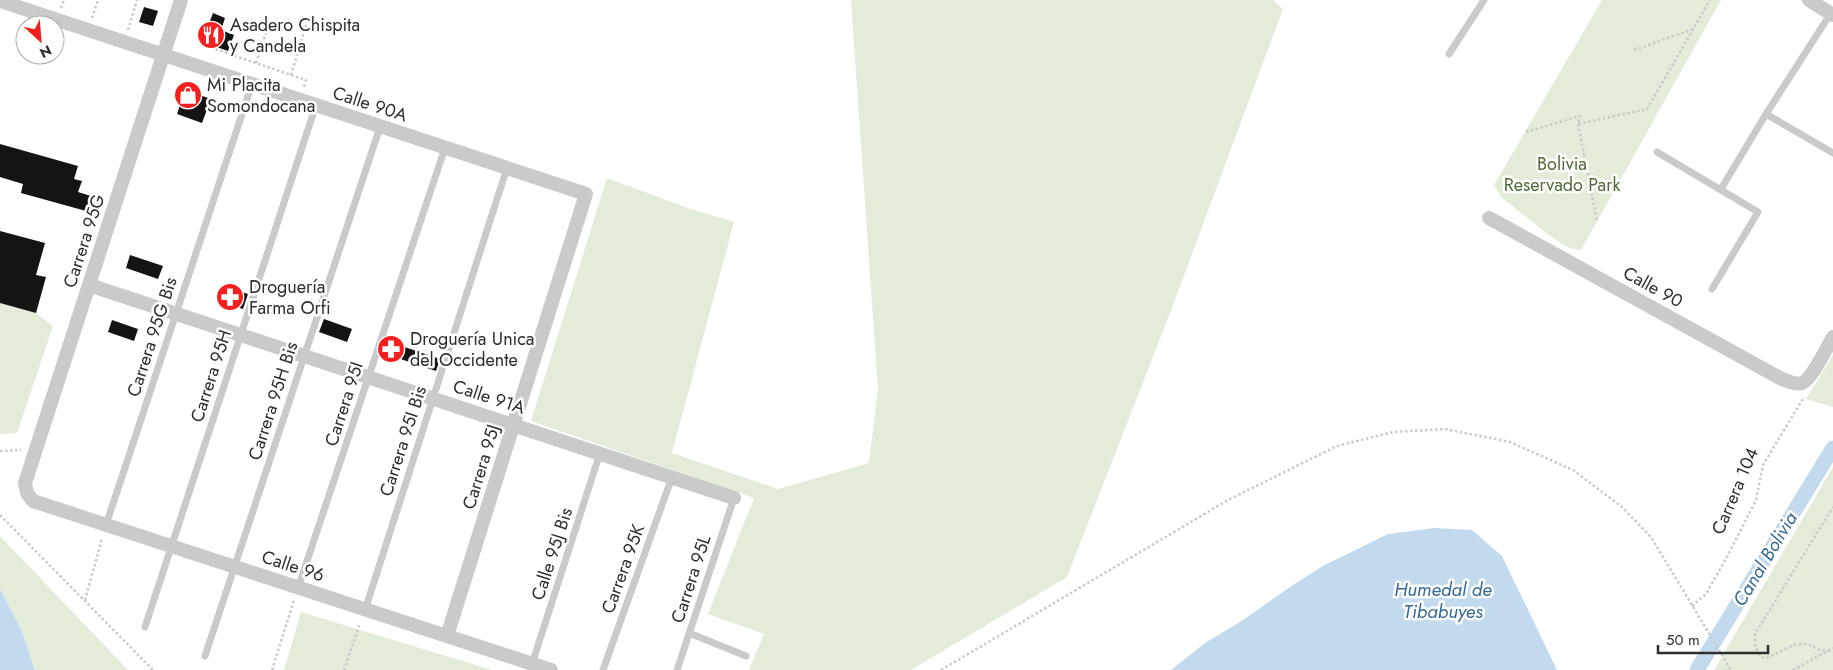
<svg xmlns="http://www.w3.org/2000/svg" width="1833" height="670" viewBox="0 0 1833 670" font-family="Jost,sans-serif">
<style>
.green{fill:#e2ecd9}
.water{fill:#c3daee}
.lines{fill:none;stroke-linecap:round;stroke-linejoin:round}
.canal{stroke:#c3daee;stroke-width:15}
.building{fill:#141414}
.path{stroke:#cacaca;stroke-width:2.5;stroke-dasharray:2.5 2.5;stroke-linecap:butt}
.lane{stroke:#cacaca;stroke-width:7}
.street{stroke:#cacaca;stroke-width:14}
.labels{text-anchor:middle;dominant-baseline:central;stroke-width:5;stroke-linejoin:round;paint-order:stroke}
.poi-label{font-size:18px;fill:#2d2d2d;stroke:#fff;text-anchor:start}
.street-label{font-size:18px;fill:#2d2d2d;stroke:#fff}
.park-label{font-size:18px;fill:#4c6c37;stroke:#fff}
.water-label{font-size:19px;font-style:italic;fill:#346995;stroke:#fff}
</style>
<rect width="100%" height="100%" fill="#fff"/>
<path class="green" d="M 851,0 L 1273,0 L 1283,9 L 1170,313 L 1067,577 L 911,670 L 749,670 L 764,634 L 708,614 L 754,498 L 531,421 L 607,178 L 691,209 L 734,222 L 672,453 L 778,489 L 869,463 L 878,389 Z
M 1602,0 L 1721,0 L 1581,250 L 1569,248 L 1553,238 L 1501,197 L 1494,185 Z
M 0,303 L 36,313 L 53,326 L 17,433 L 0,434 Z
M 1833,355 L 1833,407 L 1806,399 Z
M 1833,467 L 1833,670 L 1714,670 Z
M 0,536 L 128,670 L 35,670 L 22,631 L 0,589 Z
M 301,612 L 492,670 L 284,670 Z"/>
<path class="water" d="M 1434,528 L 1472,530 L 1502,556 L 1557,670 L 1171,670 L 1205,643 L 1240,622 L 1293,585 L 1321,567 L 1388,534 Z
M 0,589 L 22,631 L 35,670 L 0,670 Z"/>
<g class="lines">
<path class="canal" d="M 1697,670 L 1833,448"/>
</g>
<path class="building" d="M 144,7 L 158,11 L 153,26 L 139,22 Z
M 213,13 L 225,18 L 221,30 L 234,35 L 228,51 L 202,42 Z
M 185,90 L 211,99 L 202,123 L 177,114 Z
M 0,144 L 78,166 L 74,179 L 82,181 L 78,192 L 91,196 L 86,211 L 21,193 L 23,184 L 0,177 Z
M 0,231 L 45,243 L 36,275 L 46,277 L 36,313 L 0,303 Z
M 130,255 L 163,266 L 158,279 L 126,268 Z
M 227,287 L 248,294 L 243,309 L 222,302 Z
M 324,319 L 352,329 L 347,342 L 319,332 Z
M 112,320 L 138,329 L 134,341 L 108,332 Z
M 387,341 L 440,359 L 436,371 L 383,353 Z"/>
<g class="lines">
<path class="path" d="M 61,8 L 64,0
M 92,18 L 98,0
M 128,30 L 137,0
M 206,46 L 306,80 L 304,87
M 1634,50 L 1693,29
M 256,63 L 270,21
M 291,75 L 308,19
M 1578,124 L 1597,221
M 1526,132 L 1580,116 L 1578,124 L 1647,109 L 1710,0
M 0,451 L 21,450
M 0,515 L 153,670
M 85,600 L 102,539
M 1692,606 L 1706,594 L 1728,555 L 1756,500 L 1763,465 L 1804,397
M 1830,651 C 1827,650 1822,651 1818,649 C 1813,647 1810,644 1804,644 C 1790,643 1777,656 1763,658 C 1755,652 1755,642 1755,634 L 1833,507
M 272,670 L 294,600
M 344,670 L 360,623
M 941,670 L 1228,500 L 1337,446 L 1393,432 L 1445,429 L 1510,442 L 1573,470 L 1622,507 L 1651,537 L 1731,670
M 1793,670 L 1833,648"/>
<path class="lane" d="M 1449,54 L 1484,0
M 1766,114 L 1833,153
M 1657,152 L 1758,212 L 1712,289
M 1721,189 L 1766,114 L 1831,13
M 106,525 L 252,84
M 298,588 L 445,148
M 365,610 L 507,168
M 145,627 L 316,105
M 689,633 L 746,656
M 205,656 L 380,127
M 532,664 L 600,453
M 603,670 L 672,477
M 677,670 L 734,498"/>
<path class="street" d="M 181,0 L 25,483 L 27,493 L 33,501 L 551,670
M 1809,0 L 1833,15
M 0,1 L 586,194 L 447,636
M 1489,218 L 1782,379 C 1788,381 1795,385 1802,383 C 1812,379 1827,347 1833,337
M 89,285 L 734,498"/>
</g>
<defs>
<g id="restaurant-disc" transform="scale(1.4375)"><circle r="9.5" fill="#f41f1f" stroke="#fff"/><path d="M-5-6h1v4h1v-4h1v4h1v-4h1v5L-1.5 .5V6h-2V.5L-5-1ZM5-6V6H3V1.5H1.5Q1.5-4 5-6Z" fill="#fff"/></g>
<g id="shop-disc" transform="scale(1.4375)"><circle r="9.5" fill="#f41f1f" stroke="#fff"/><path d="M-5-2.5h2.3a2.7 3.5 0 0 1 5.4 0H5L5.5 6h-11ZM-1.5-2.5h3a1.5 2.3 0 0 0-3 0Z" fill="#fff"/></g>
<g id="pharmacy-disc" transform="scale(1.4375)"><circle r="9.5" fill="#f41f1f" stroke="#fff"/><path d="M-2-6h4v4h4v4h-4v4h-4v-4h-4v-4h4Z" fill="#fff"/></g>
</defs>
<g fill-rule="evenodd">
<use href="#restaurant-disc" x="211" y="35"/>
<use href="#shop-disc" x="188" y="95"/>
<use href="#pharmacy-disc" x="230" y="297"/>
<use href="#pharmacy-disc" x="391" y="349"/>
</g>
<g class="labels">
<g class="poi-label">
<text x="230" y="25">Asadero Chispita<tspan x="230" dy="21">y Candela</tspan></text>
<text x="207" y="85">Mi Placita<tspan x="207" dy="21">Somondocana</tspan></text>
<text x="249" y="287">Droguería<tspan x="249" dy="21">Farma Orfi</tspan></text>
<text x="410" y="339">Droguería Unica<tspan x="410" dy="21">del Occidente</tspan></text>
</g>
<g class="street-label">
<text transform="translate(370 104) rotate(18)">Calle 90A</text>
<text transform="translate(84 241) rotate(-72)">Carrera 95G</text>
<text transform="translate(1653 287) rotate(29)">Calle 90</text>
<text transform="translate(152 337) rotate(-72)">Carrera 95G Bis</text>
<text transform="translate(211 376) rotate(-72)">Carrera 95H</text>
<text transform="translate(489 397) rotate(18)">Calle 91A</text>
<text transform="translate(273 401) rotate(-72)">Carrera 95H Bis</text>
<text transform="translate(344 404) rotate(-72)">Carrera 95I</text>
<text transform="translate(403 441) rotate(-72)">Carrera 95I Bis</text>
<text transform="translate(481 467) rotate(-73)">Carrera 95J</text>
<text transform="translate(1735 491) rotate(-67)">Carrera 104</text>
<text transform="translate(552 554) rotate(-72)">Calle 95J Bis</text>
<text transform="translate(293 566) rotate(18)">Calle 96</text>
<text transform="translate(623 569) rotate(-70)">Carrera 95K</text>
<text transform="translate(691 579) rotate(-72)">Carrera 95L</text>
</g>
<g class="park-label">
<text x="1562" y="164">Bolivia<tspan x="1562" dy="21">Reservado Park</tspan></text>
</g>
<g class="water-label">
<text transform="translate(1765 559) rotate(-59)">Canal Bolivia</text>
<text x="1443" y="589">Humedal de<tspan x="1443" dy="22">Tibabuyes</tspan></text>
</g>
</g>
<g transform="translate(40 40) rotate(154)"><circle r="24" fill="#ffffff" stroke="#ababab"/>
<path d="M0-4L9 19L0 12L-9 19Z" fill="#f41f1f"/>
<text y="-8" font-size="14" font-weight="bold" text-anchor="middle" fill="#2d2d2d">N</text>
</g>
<path d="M1658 645v8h110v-8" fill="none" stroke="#2d2d2d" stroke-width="2.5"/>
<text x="1666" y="645" font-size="15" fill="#2d2d2d" stroke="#ffffff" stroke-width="4" paint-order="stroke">50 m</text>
</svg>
